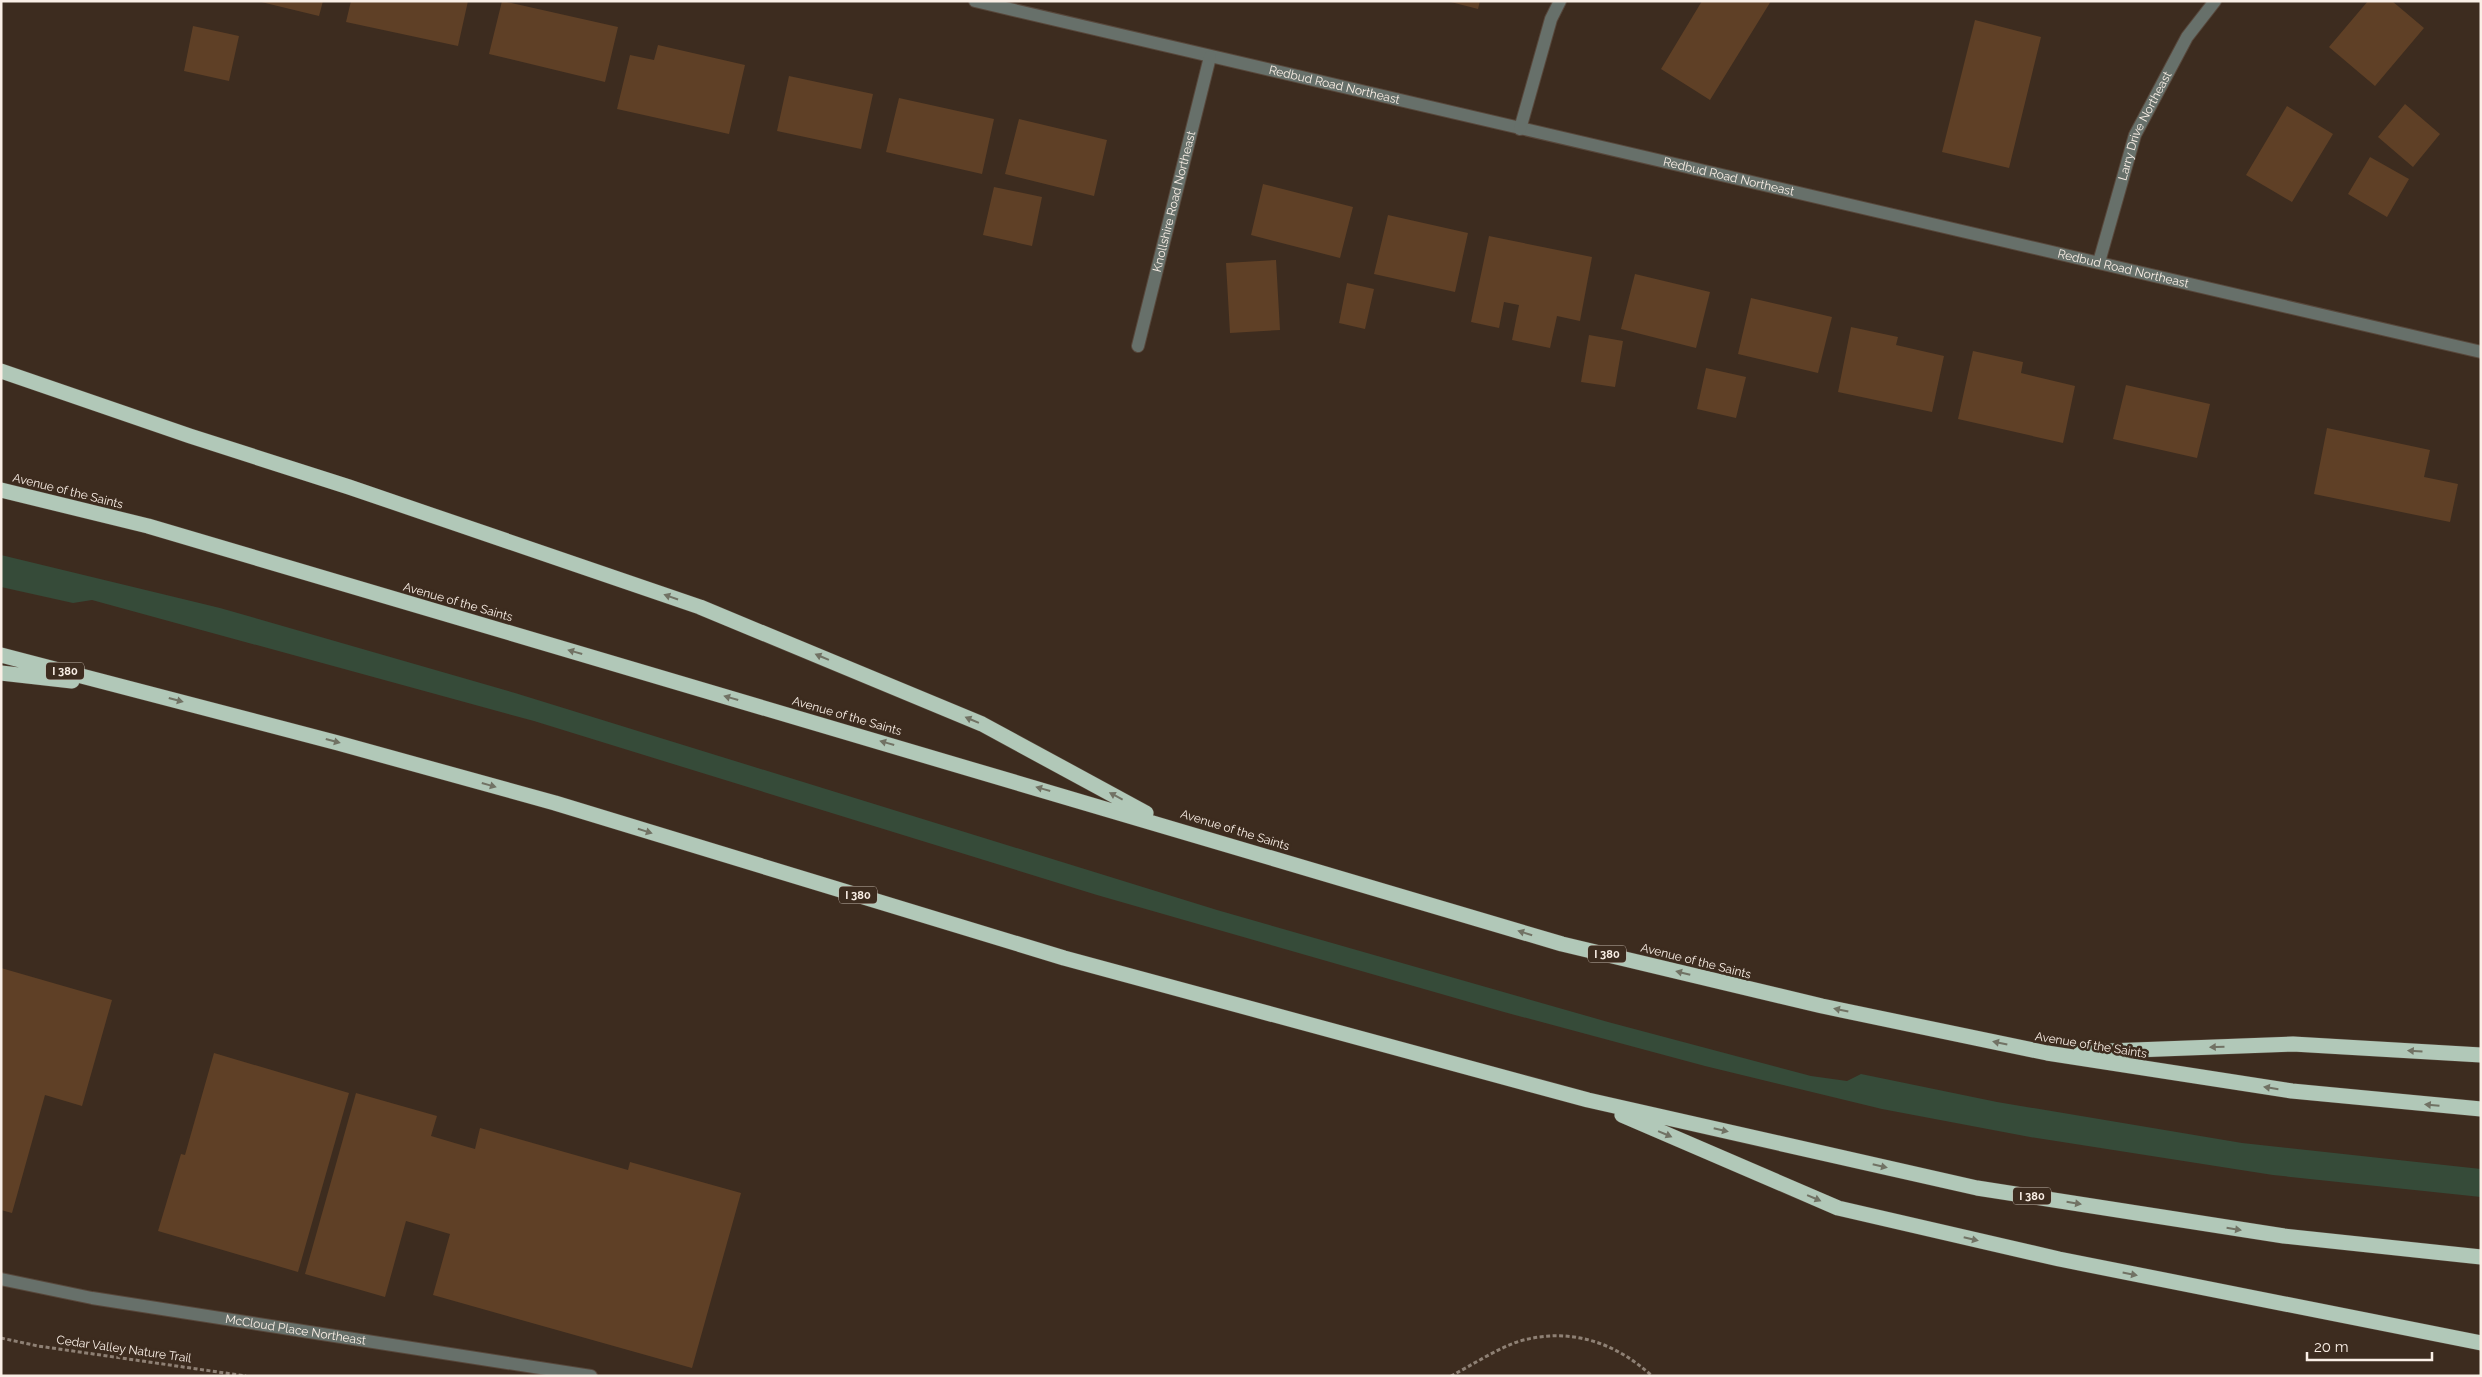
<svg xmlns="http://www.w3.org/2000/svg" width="2482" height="1377" viewBox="0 0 2482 1377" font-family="Raleway,sans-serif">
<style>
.green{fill:#364b39}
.building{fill:#5f4026}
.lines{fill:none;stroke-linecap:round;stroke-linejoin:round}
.street-casing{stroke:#57473b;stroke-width:14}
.highway-casing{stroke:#57473b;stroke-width:16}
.path{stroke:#8e8074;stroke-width:3;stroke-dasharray:4 2.5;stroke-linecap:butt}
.street{stroke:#67706a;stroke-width:12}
.highway{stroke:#b1c8b8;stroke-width:15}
.oneway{fill:#717264}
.labels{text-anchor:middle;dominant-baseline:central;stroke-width:5;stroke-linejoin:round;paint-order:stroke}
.shield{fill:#3d2c1f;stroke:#c1b4aa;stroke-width:1}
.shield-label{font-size:11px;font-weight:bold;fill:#faefe6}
.street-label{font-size:12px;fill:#faefe6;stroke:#3d2c1f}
</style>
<rect width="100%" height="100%" fill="#3d2c1f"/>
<path class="green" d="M 1,555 L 220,608 L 515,693 L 1217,910 L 1608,1022 L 1811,1076 L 1847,1081 L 1861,1074 L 1997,1102 L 2242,1143 L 2481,1169 L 2481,1197 L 2273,1175 L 2030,1137 L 1882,1109 L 1705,1066 L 1504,1012 L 1097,895 L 534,721 L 92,600 L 73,603 L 1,587 Z"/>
<path class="building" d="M 257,1 L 323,1 L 319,16 Z
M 351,1 L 468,1 L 458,46 L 346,22 Z
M 502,1 L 618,27 L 605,82 L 489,54 Z
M 1447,1 L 1480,1 L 1478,9 Z
M 1702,1 L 1771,1 L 1710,100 L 1661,69 Z
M 2368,1 L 2392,1 L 2424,28 L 2375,86 L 2329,47 Z
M 1975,20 L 2041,37 L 2009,168 L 1942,152 Z
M 193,26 L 239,36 L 229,81 L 184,71 Z
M 658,45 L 745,65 L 729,134 L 617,109 L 630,55 L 654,60 Z
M 789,76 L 873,94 L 861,149 L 777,131 Z
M 899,98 L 994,119 L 982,174 L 886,152 Z
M 2405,104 L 2440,134 L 2413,167 L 2378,137 Z
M 2287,106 L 2333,134 L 2292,202 L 2246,175 Z
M 1019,119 L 1107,140 L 1094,196 L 1005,174 Z
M 2370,157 L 2409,179 L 2387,217 L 2348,194 Z
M 1263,184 L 1353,207 L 1340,258 L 1251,235 Z
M 994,187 L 1042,197 L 1032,246 L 983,235 Z
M 1388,215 L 1468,233 L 1455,292 L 1374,274 Z
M 1489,236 L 1592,257 L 1580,321 L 1557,316 L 1550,348 L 1512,340 L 1519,305 L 1504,302 L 1499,328 L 1471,322 Z
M 1276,260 L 1280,330 L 1230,333 L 1226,263 Z
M 1635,274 L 1710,292 L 1696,348 L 1621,329 Z
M 1347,283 L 1374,289 L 1365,329 L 1339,323 Z
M 1751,298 L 1832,317 L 1818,373 L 1738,354 Z
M 1851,327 L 1898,337 L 1896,345 L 1944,356 L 1932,412 L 1838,392 Z
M 1589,335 L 1623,341 L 1615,387 L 1581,382 Z
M 1973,351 L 2023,362 L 2021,373 L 2075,386 L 2063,443 L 1958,419 Z
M 1706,368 L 1746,377 L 1736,418 L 1697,409 Z
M 2126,385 L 2210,404 L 2197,458 L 2113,439 Z
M 2327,428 L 2430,450 L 2424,477 L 2458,484 L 2450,522 L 2314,494 Z
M 1,968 L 112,1000 L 82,1106 L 45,1095 L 12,1213 L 1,1210 Z
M 214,1053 L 349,1093 L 298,1272 L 158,1231 L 181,1154 L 185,1155 Z
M 356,1093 L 437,1116 L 431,1136 L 475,1149 L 480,1128 L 628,1170 L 630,1162 L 741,1193 L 692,1368 L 433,1295 L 450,1234 L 406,1221 L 385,1297 L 305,1274 Z"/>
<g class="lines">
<g class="street-casing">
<g id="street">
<path id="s1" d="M 975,1 L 2481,352"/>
<path d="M 1520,129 L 1551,19 L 1560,1"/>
<path id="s2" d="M 2099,262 L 2135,135 L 2187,37 L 2215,1"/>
<path id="s3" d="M 1138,346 L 1210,57"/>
<path id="s4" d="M 1,1279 L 92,1298 L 591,1376"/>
</g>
</g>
<g class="highway-casing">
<path id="highway" d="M 1,371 L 190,436 L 349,487 L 700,607 L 982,724 L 1146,813
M 1,490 L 148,526 L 1562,944 L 1822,1006 L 2047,1053 L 2292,1091 L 2481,1109
M 1,655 L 338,743 L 555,803 L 1064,958 L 1588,1100 L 1977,1188 L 2284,1236 L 2481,1257
M 1,673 L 72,681
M 2081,1052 L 2293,1044 L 2481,1055
M 1622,1115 L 1838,1208 L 2059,1259 L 2481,1343"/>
</g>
<path class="path" d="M 1,1338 L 38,1346 L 246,1376
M 1451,1376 C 1472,1365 1498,1348 1520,1341 C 1570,1327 1615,1342 1652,1376"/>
<use href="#street" class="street"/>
<use href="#highway" class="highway"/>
</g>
<defs><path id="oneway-solid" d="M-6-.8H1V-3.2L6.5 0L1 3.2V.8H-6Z" transform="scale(1.25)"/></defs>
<g class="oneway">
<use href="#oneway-solid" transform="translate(671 597) rotate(-161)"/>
<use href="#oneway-solid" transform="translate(575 652) rotate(-164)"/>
<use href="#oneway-solid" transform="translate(822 657) rotate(-157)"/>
<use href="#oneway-solid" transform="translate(731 698) rotate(-164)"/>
<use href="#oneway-solid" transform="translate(176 700) rotate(15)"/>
<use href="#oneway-solid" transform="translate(972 720) rotate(-157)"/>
<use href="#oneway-solid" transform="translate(333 741) rotate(15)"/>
<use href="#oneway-solid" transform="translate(887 743) rotate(-164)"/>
<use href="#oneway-solid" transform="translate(489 785) rotate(16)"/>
<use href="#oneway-solid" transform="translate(1043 789) rotate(-164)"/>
<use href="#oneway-solid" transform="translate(1116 796) rotate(-152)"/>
<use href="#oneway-solid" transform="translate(645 831) rotate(17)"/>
<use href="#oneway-solid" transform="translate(1525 933) rotate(-163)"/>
<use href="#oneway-solid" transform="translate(1683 973) rotate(-166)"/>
<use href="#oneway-solid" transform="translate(1841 1010) rotate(-168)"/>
<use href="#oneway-solid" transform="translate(2000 1043) rotate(-168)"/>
<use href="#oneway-solid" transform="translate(2217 1047) rotate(178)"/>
<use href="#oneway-solid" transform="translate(2415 1051) rotate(-176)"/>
<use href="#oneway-solid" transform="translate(2271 1088) rotate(-171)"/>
<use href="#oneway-solid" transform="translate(2432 1105) rotate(-175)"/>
<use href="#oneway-solid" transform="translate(1721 1130) rotate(13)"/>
<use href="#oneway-solid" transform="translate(1665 1134) rotate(23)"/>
<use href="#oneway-solid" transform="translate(1880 1166) rotate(13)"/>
<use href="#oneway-solid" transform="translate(1814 1198) rotate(23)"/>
<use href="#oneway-solid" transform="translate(2074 1203) rotate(9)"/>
<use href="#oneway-solid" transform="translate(2234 1229) rotate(9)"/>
<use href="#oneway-solid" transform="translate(1971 1239) rotate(13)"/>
<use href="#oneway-solid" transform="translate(2130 1274) rotate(11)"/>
</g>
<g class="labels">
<g class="shield">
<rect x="46" y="662.5" width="38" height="17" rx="4"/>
<rect x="839" y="886.5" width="38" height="17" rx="4"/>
<rect x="1588" y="945.5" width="38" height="17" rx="4"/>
<rect x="2013" y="1187.5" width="38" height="17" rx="4"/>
</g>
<g class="shield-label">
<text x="65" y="671">I 380</text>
<text x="858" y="895">I 380</text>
<text x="1607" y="954">I 380</text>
<text x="2032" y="1196">I 380</text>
</g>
<g class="street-label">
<text stroke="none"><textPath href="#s1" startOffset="369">Redbud Road Northeast</textPath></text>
<text stroke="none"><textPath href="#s2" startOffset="144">Larry Drive Northeast</textPath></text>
<text stroke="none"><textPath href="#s1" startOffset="774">Redbud Road Northeast</textPath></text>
<text stroke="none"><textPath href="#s3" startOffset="149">Knollshire Road Northeast</textPath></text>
<text stroke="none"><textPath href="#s1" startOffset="1179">Redbud Road Northeast</textPath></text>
<text transform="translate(68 491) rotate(14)">Avenue of the Saints</text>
<text transform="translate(458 602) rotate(16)">Avenue of the Saints</text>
<text transform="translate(847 716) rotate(16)">Avenue of the Saints</text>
<text transform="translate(1235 830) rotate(17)">Avenue of the Saints</text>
<text transform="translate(1696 961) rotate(14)">Avenue of the Saints</text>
<text transform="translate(2091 1045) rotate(9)">Avenue of the Saints</text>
<text stroke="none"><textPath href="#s4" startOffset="299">McCloud Place Northeast</textPath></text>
<text transform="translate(124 1349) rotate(8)">Cedar Valley Nature Trail</text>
</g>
</g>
<rect width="2482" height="1377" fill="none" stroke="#faefe6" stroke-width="5"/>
<path d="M2307 1352v8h125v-8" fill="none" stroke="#faefe6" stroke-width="2.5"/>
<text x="2314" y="1352" font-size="15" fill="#faefe6" stroke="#3d2c1f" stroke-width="4" paint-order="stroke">20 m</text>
</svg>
